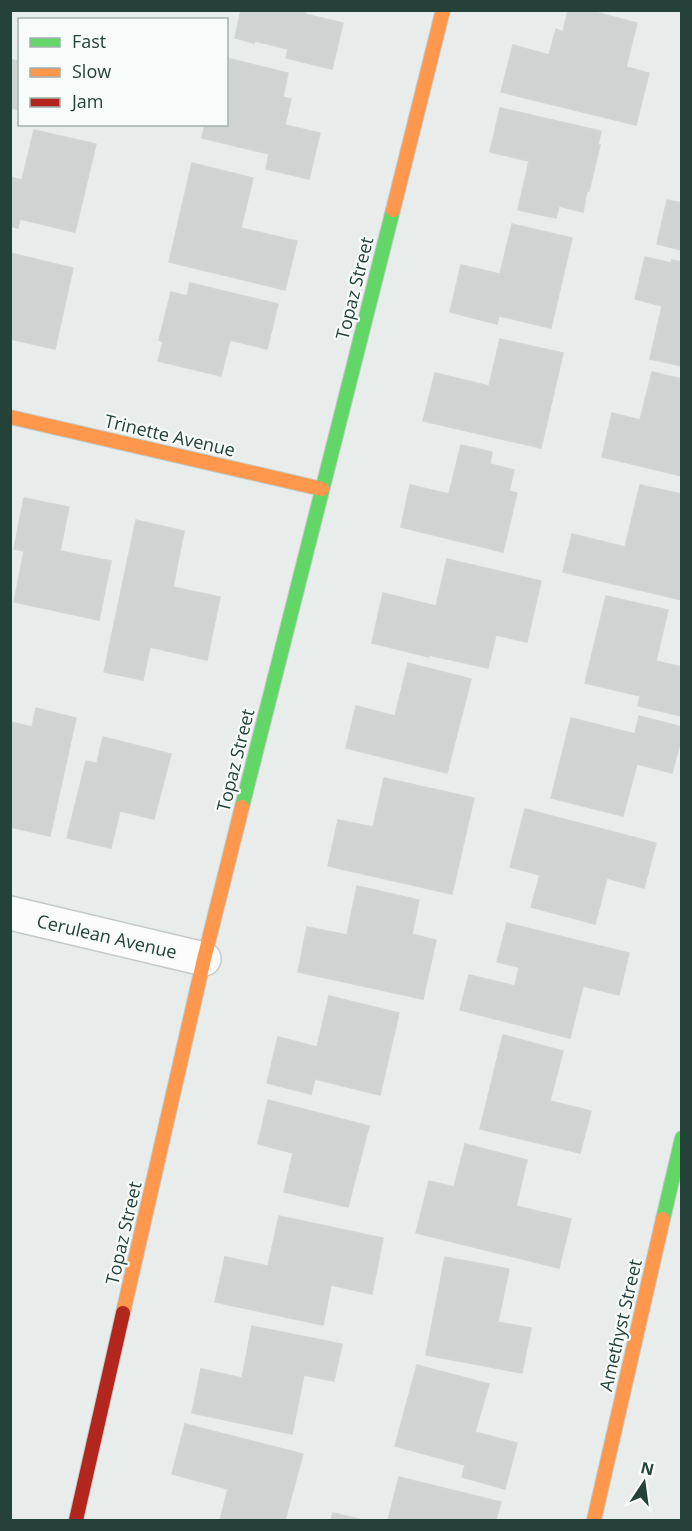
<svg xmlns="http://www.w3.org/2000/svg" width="692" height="1531" viewBox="0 0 692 1531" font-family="'Open Sans',sans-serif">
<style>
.building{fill:#cfd4d2;stroke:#d1d6d4;stroke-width:1.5}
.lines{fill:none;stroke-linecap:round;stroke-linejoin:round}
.street-casing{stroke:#c5cac8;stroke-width:36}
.fast-casing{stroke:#c3cbc8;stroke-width:16}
.slow-casing{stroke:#c3cbc8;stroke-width:16}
.jam-casing{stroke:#c3cbc8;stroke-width:16}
.street{stroke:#fcfcfc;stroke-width:33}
.fast{stroke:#63d668;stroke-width:14}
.slow{stroke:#ff974d;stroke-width:14}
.jam{stroke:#b3261e;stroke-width:14}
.labels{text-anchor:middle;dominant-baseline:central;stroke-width:4.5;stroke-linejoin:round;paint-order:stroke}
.street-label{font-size:18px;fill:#24423a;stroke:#f7fbf9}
</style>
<rect width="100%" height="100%" fill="#e8edeb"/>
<path class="building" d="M 241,10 L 306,10 L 305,14 L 343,23 L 332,69 L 286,58 L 288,49 L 255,41 L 254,43 L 235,38 Z
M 568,10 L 587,10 L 637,23 L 626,67 L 649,73 L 636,125 L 501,92 L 513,45 L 549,55 L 556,29 L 563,32 Z
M 226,58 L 288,73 L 283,97 L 291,99 L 285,125 L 320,133 L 309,179 L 266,169 L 269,154 L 202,138 L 205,124 L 226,124 Z
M 10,59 L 20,62 L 20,110 L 10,108 Z
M 500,108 L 601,131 L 598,145 L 600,145 L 589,191 L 587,190 L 583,212 L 559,206 L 556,218 L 518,210 L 529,161 L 490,152 Z
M 34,130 L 96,144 L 75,232 L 20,219 L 18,228 L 10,226 L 10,177 L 22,180 Z
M 192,163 L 253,178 L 241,228 L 297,241 L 285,290 L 169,262 Z
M 667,200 L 682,203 L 682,250 L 657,244 Z
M 512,224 L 572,238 L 551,328 L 499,316 L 497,324 L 450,312 L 461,265 L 500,274 Z
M 10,253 L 73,268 L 55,349 L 10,339 Z
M 645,257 L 671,263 L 672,260 L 682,262 L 682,366 L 650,359 L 662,306 L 635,299 Z
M 190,283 L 278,304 L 267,349 L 230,340 L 221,376 L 158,361 L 163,342 L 159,340 L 171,292 L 187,296 Z
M 500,339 L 563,353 L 541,448 L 423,421 L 435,373 L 489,386 Z
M 652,372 L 682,379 L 682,476 L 602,457 L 612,413 L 640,420 Z
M 461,445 L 492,452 L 490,464 L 514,470 L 509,491 L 517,493 L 503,552 L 401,527 L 410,485 L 449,494 Z
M 640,485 L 682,494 L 682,600 L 563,572 L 572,534 L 625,547 Z
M 24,498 L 69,507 L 60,551 L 111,561 L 99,620 L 14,602 L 24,551 L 14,549 Z
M 136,520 L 184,531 L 173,587 L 220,597 L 207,660 L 150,647 L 143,680 L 104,672 Z
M 447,559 L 541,581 L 527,642 L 496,635 L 488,668 L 429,655 L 429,657 L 372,643 L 383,593 L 436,606 Z
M 606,596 L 668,610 L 656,661 L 682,667 L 682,716 L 638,706 L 640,696 L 585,683 Z
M 408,663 L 471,679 L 447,773 L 346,748 L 356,706 L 395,716 Z
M 36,708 L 76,718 L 50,836 L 10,827 L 10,792 L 12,786 L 10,786 L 10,722 L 32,727 Z
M 639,716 L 682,727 L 682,736 L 672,773 L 637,764 L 623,816 L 551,798 L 571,718 L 635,734 Z
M 103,737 L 171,754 L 154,819 L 120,811 L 111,848 L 67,838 L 86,761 L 97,763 Z
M 384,778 L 474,798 L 452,894 L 328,866 L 338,820 L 373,827 Z
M 525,809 L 656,843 L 644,888 L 607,878 L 595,924 L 531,907 L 540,875 L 510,867 Z
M 357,886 L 419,900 L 412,934 L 436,940 L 423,999 L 298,972 L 307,927 L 347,935 Z
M 507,923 L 629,953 L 619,995 L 583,986 L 570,1038 L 460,1010 L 469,975 L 515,986 L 519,967 L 497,962 Z
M 329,996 L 399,1013 L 380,1095 L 315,1079 L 311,1094 L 267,1083 L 278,1037 L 317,1047 Z
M 503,1035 L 563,1051 L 550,1101 L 591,1111 L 580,1153 L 480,1129 Z
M 268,1100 L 369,1126 L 348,1207 L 284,1192 L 293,1153 L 258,1144 Z
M 465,1144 L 527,1160 L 516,1206 L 571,1219 L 559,1268 L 416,1233 L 429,1181 L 454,1187 Z
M 279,1216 L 383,1238 L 372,1294 L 331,1285 L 323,1325 L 215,1302 L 225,1257 L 268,1266 Z
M 445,1257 L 509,1269 L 498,1322 L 531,1328 L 522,1373 L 426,1355 Z
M 252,1326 L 342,1344 L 334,1381 L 304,1375 L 292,1434 L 192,1413 L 201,1369 L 242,1378 Z
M 417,1365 L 489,1384 L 475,1432 L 517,1443 L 505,1489 L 462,1477 L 465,1465 L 395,1446 Z
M 185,1424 L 303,1454 L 285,1520 L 220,1520 L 228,1489 L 172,1474 Z
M 399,1477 L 501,1502 L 496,1520 L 388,1520 Z
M 333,1513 L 363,1520 L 331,1520 Z"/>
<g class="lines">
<g class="street-casing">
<path id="street" d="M 10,913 L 204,959"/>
</g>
<g class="fast-casing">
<path id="fast" d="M 242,807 L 393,210
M 663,1219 L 682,1138"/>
</g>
<g class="slow-casing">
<path id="slow" d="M 393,210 L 443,10
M 10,417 L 322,489
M 123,1313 L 204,959 L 242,807
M 594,1520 L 663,1219"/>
</g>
<g class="jam-casing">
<path id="jam" d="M 76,1520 L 123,1313"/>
</g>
<use href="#street" class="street"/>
<use href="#fast" class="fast"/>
<use href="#slow" class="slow"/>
<use href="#jam" class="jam"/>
</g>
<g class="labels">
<g class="street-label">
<text transform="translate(354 288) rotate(-76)">Topaz Street</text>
<text transform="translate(170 435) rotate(13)">Trinette Avenue</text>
<text transform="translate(235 760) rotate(-76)">Topaz Street</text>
<text transform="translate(107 936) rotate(13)">Cerulean Avenue</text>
<text transform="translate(123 1233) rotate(-77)">Topaz Street</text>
<text transform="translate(620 1325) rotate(-77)">Amethyst Street</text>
</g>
</g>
<rect width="692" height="1531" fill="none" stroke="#24423a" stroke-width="24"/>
<rect x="18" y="18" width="210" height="108" fill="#f7fbf9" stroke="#a3b1ad" stroke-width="1.5"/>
<rect x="30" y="38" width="30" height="9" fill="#63d668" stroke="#a3b1ad" stroke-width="1.5"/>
<text x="72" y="48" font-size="18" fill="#24423a">Fast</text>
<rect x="30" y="68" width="30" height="9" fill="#ff974d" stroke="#a3b1ad" stroke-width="1.5"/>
<text x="72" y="78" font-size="18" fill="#24423a">Slow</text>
<rect x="30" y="98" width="30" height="9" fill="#b3261e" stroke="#a3b1ad" stroke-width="1.5"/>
<text x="72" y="108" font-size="18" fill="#24423a">Jam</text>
<g transform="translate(644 1483) rotate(13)" stroke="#f7fbf9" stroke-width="4.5" paint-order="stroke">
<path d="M0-4.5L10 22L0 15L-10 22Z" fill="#24423a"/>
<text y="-9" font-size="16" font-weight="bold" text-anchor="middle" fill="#24423a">N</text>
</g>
</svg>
